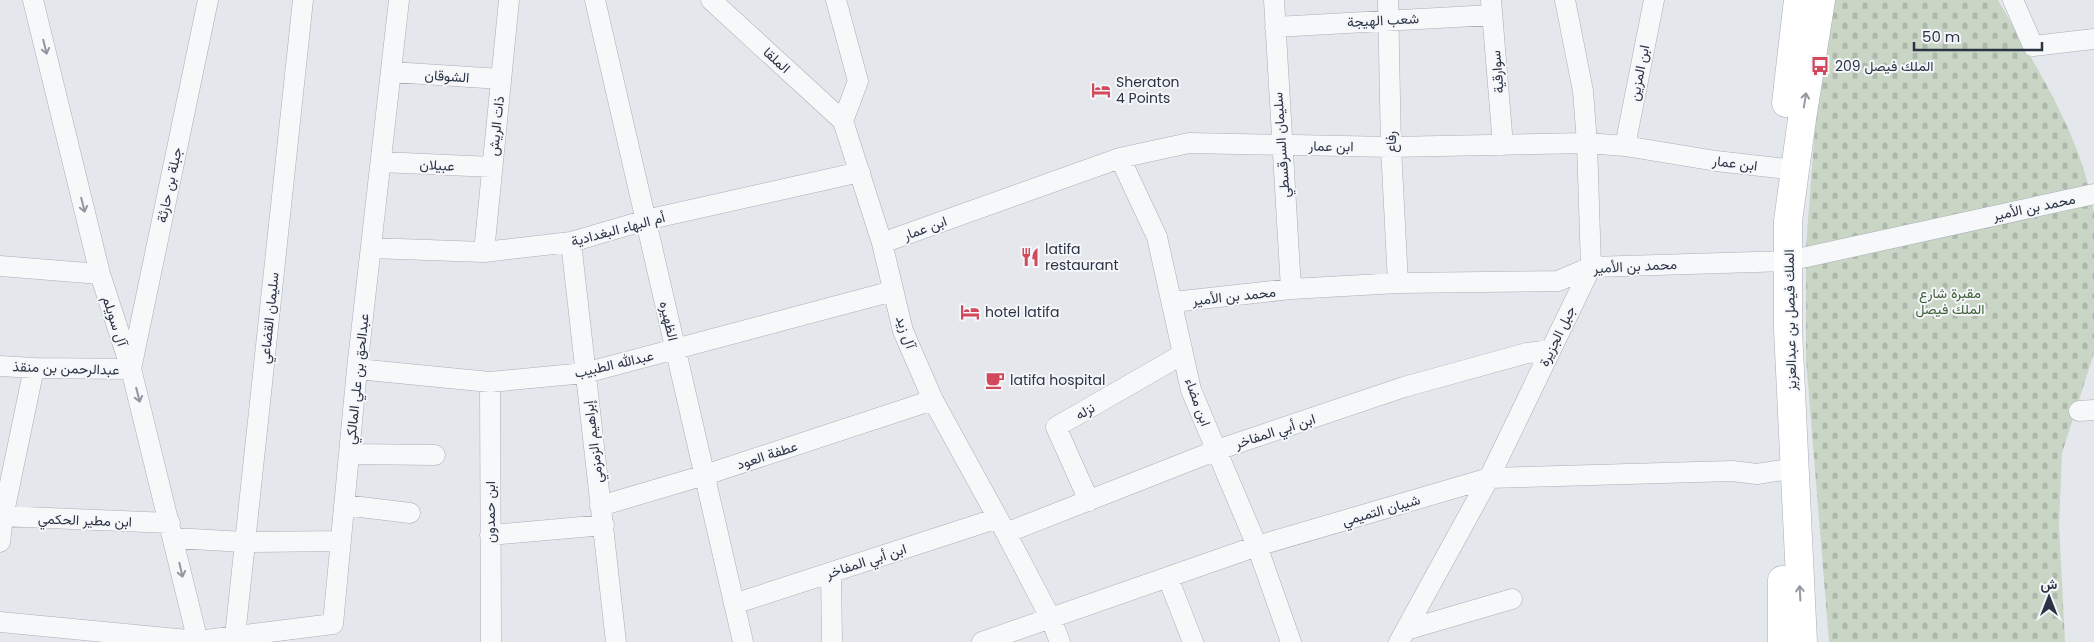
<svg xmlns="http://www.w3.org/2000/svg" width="2094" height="642" viewBox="0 0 2094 642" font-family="Poppins,Vazirmatn,sans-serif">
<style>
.cemetery{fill:url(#cemetery-stones)}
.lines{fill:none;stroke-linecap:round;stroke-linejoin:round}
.street-casing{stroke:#a9aeb7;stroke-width:21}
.secondary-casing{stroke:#a9aeb7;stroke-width:29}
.street{stroke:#f7f8fa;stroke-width:20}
.secondary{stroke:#fff;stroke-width:28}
.oneway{stroke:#9196a0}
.oneway2{stroke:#959aa2}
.labels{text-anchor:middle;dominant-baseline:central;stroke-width:4;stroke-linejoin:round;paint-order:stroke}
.street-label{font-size:14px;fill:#2b3445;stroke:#f4f6f9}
.poi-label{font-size:14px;fill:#2b3445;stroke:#f4f6f9;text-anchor:start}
.park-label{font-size:14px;fill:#3f6138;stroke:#f4f6f9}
</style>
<defs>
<pattern id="cemetery-stones" width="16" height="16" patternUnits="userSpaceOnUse" patternTransform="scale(1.25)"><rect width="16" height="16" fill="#c9d6c5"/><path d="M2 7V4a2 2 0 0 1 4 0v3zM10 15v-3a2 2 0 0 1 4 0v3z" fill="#adb8ab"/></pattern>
</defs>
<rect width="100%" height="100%" fill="#e4e7ec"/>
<path class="cemetery" d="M 1833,0 L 1998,0 C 2035,66 2083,137 2094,213 L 2094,353 L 2062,453 L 2059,525 L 2065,642 L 1829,642 L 1806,359 L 1806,248 L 1816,114 Z"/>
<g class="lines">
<g class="street-casing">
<path id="street" d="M 33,0 L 100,274 L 131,369 L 198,642
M 595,0 L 743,642
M 711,0 L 843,121
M 836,0 L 858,81 L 843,121 L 882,243 L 903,331 L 933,400 L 1006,533 L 1051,619 L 1060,642
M 1274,0 L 1291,289
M 1388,0 L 1391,147 L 1398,283
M 1491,0 L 1503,145
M 2013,0 L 2033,46 L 2094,39
M 1275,27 L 1492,15
M 392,72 L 501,79
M 1625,146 L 1654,0
M 1120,158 L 1157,237 L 1191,390 L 1257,546 L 1291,642
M 381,162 L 492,167
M 571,242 L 616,642
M 882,243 L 1120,158 L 1189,143 L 1391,147 L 1587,143 L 1625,146 L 1716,161 L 1795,170
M 371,248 L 484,252 L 571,242 L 646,220 L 860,172
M 484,252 L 509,0
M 0,266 L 100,274
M 1173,302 L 1291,289 L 1398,283 L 1558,281 L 1591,267 L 1788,261 L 2094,194
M 0,366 L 34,368 L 131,369 L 208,0
M 357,369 L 490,382 L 585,373 L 893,291
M 490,382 L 491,642
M 2079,411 L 2094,410
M 349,454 L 435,455
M 1089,501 L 1056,427 L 1183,354
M 344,505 L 410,513
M 600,506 L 705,475 L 933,400
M 0,516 L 170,523
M 1006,533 L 1217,450 L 1404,387 L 1527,353 L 1551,350
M 490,535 L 604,525
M 174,538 L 245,542 L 341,541
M 0,542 L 3,517 L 34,368
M 831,573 L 832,642
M 1168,578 L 1193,642
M 734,604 L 998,518
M 0,622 L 198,641 L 333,624 L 357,369 L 399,0
M 1406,630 L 1512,599
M 235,636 L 303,0
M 982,642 L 1257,546 L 1489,478 L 1732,471 L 1757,474 L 1796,468
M 1399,642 L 1489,478 L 1591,267 L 1587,143 L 1583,91 L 1565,0"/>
</g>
<g class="secondary-casing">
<path id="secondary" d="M 1786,103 L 1798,0
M 1782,580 L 1782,642
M 1803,642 L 1788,329 L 1788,221 L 1802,119 L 1821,0"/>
</g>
<use href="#street" class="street"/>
<use href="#secondary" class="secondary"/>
</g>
<defs><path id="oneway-shaft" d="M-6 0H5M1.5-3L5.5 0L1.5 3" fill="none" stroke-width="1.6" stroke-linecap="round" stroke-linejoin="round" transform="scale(1.25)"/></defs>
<g class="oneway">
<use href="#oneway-shaft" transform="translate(45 47) rotate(76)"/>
<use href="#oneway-shaft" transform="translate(83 205) rotate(76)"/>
<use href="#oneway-shaft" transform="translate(138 395) rotate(76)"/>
<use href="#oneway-shaft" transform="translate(181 570) rotate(77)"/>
</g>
<g class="oneway2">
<use href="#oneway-shaft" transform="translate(1805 100) rotate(-81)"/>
<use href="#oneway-shaft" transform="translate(1800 593) rotate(-93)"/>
</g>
<defs>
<g id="bus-bare" transform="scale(1.5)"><path d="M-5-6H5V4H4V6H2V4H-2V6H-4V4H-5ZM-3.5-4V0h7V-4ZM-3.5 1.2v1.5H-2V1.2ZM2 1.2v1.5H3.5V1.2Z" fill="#d1495b" stroke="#f4f6f9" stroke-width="2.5" paint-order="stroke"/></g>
<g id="hotel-bare" transform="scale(1.5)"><path d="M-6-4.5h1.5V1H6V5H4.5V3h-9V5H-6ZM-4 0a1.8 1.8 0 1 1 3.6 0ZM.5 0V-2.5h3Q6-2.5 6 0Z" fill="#d1495b" stroke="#f4f6f9" stroke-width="2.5" paint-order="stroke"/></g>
<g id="restaurant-bare" transform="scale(1.5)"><path d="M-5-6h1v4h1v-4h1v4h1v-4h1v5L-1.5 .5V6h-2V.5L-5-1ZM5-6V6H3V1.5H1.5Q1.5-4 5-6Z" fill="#d1495b" stroke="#f4f6f9" stroke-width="2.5" paint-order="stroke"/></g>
<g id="cafe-bare" transform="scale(1.5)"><path d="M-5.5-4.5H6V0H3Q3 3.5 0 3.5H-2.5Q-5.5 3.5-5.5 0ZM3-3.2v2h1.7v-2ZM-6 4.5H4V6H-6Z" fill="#d1495b" stroke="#f4f6f9" stroke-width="2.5" paint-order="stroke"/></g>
</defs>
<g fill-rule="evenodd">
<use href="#bus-bare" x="1820" y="66"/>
<use href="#hotel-bare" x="1101" y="90"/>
<use href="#restaurant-bare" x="1030" y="257"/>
<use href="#hotel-bare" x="970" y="312"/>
<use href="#cafe-bare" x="995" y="380"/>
</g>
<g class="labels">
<g class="street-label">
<text transform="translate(1383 20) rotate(-3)">شعب الهيجة</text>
<text transform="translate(777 60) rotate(42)">الملقا</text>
<text transform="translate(1497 72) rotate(-95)">سوارقية</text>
<text transform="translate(1639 73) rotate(-79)">ابن المزين</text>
<text transform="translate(447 76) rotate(4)">الشوقان</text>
<text transform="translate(496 126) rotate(-84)">ذات الريش</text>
<text transform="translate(1391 142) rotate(-92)">رفاع</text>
<text transform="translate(1281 145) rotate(-94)">سليمان السرقسطي</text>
<text transform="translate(1331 146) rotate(1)">ابن عمار</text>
<text transform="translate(1735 163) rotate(7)">ابن عمار</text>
<text transform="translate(437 165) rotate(3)">عبيلان</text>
<text transform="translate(169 185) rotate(-78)">جبلة بن حارثة</text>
<text transform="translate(2034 207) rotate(-12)">محمد بن الأمير</text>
<text transform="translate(925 228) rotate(-20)">ابن عمار</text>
<text transform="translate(618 229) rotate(-15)">أم البهاء البغدادية</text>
<text transform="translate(1635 266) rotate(-3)">محمد بن الأمير</text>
<text transform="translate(1234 296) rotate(-6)">محمد بن الأمير</text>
<text transform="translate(269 318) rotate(-84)">سليمان القضاعي</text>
<text transform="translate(1790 320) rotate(-91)">الملك فيصل بن عبدالعزيز</text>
<text transform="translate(115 321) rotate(72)">آل سويلم</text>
<text transform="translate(669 321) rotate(77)">الظهيره</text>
<text transform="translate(906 332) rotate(71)">آل زيد</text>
<text transform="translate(1557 336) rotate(-64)">جبل الجزيرة</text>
<text transform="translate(614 364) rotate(-13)">عبدالله الطبيب</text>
<text transform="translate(66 368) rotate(2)">عبدالرحمن بن منقذ</text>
<text transform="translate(357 379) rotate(-84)">عبدالحق بن علي المالكي</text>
<text transform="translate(1198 402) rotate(70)">ابن مضاء</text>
<text transform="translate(1085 411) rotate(-30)">نزله</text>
<text transform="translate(1275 431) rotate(-18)">ابن أبي المفاخر</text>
<text transform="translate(593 442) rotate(-97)">إبراهيم الزمزمي</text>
<text transform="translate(767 455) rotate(-18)">عطفة العود</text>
<text transform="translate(1381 510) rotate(-16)">شيبان التميمي</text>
<text transform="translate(490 512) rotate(-90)">ابن حمدون</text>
<text transform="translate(85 520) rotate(2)">ابن مطير الحكمي</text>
<text transform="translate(866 561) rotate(-18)">ابن أبي المفاخر</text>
</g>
<g class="poi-label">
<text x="1835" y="66">الملك فيصل 209</text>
<text x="1116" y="82">Sheraton<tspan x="1116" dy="16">4 Points</tspan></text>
<text x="1045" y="249">latifa<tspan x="1045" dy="16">restaurant</tspan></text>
<text x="985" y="312">hotel latifa</text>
<text x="1010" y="380">latifa hospital</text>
</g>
<g class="park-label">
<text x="1950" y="293">مقبرة شارع<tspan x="1950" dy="16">الملك فيصل</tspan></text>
</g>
</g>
<g transform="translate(2049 597)" stroke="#f4f6f9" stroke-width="4" paint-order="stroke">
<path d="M0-4L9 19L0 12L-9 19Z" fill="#2b3445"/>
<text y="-8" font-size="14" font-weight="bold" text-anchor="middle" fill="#2b3445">ش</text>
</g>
<path d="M1914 42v8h128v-8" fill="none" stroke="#2b3445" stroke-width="2.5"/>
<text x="1922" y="42" font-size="15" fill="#2b3445" stroke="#f4f6f9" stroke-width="4" paint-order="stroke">50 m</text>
</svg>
